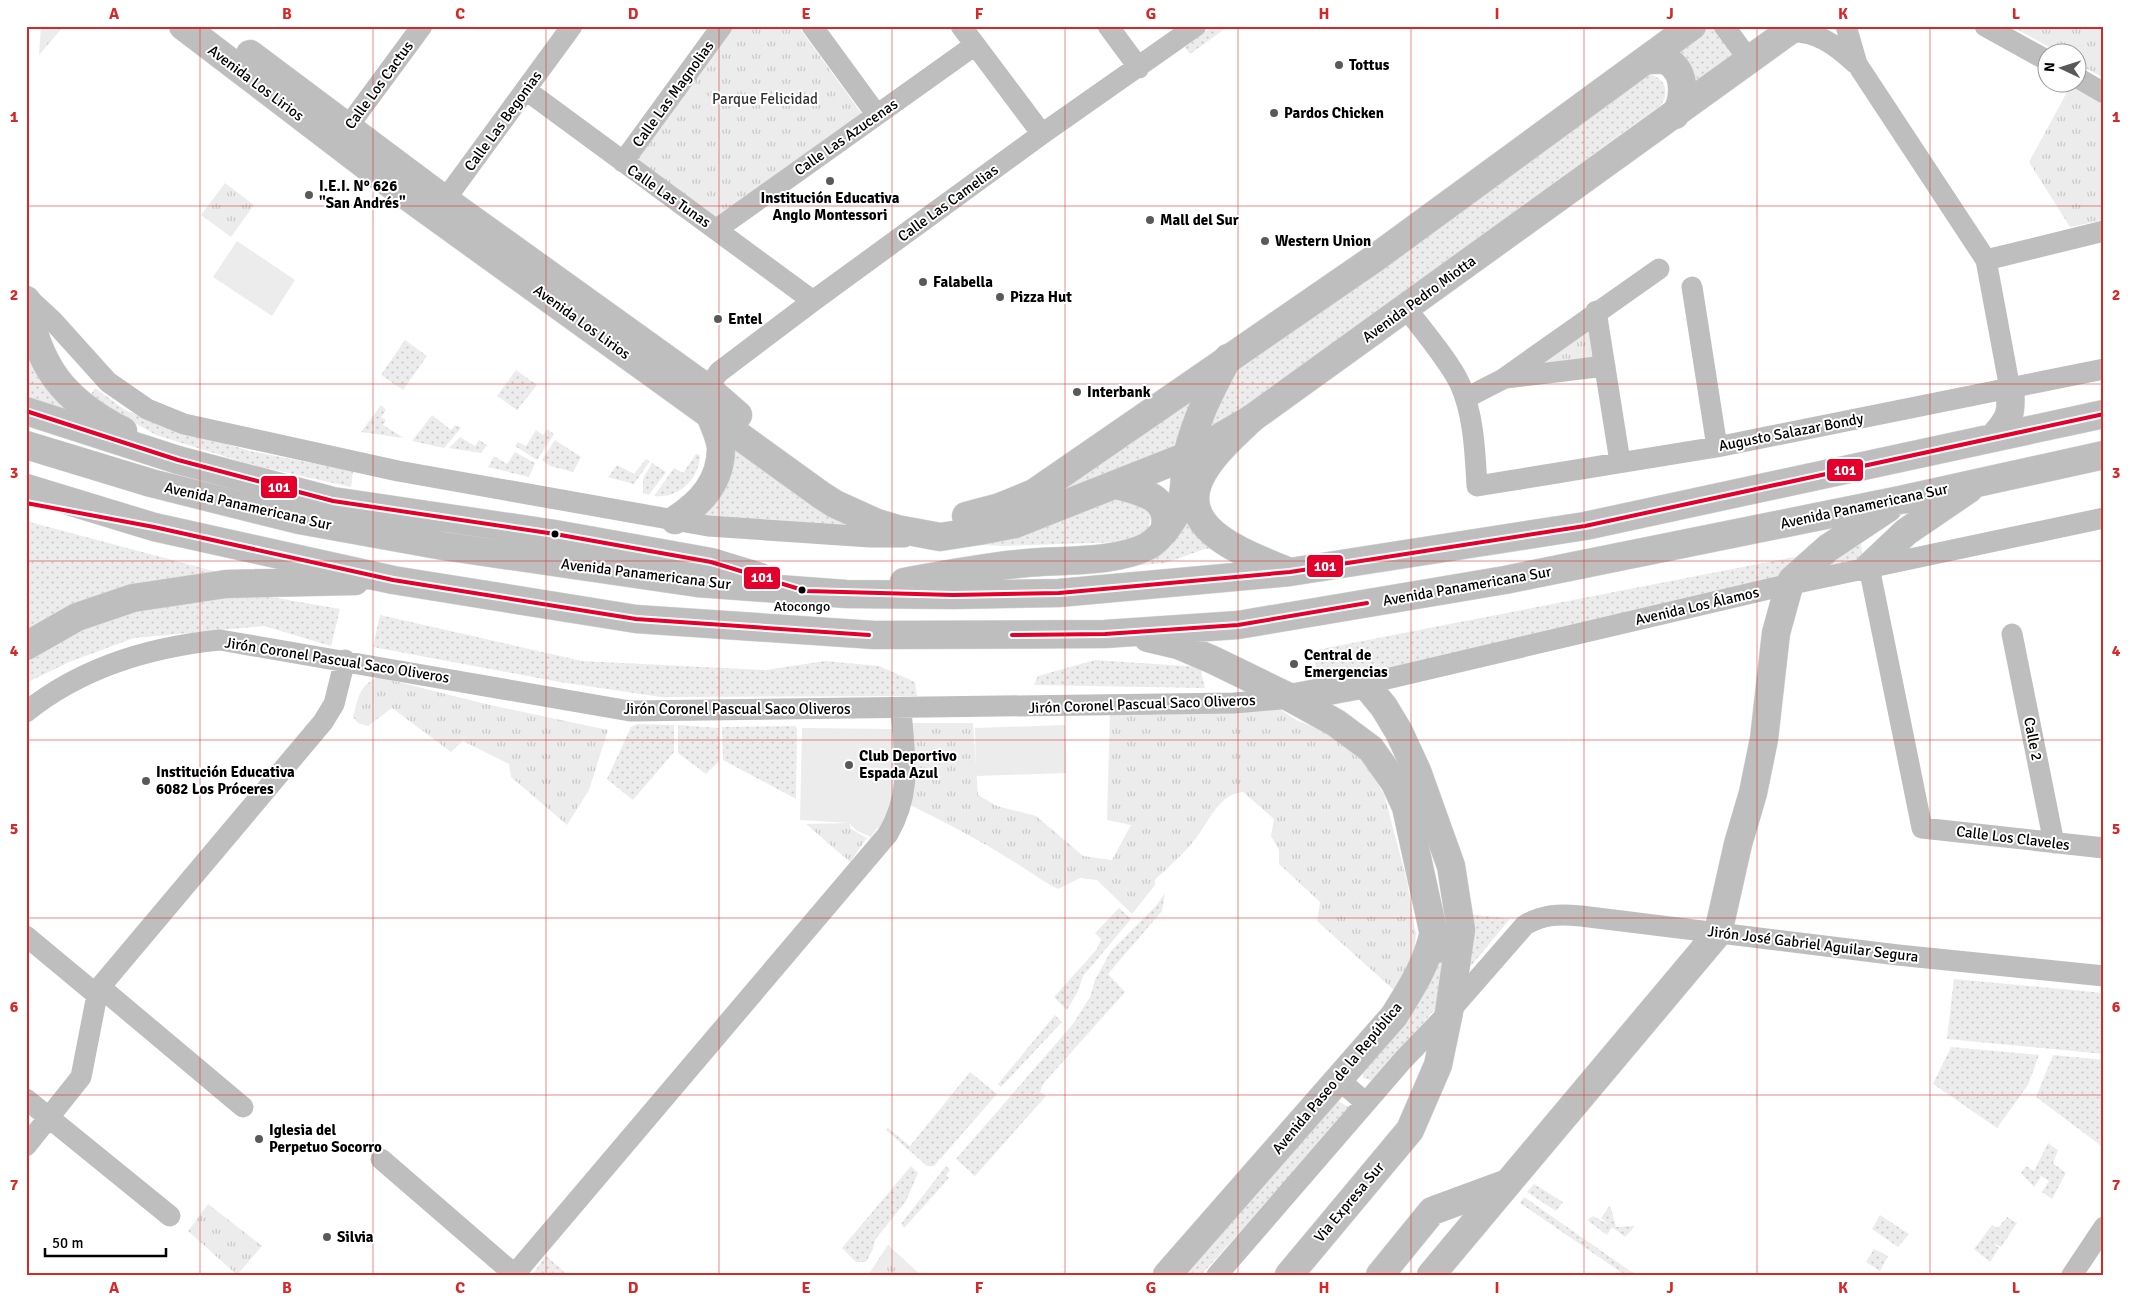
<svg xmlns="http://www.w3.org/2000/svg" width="2130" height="1301" viewBox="0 0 2130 1301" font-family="Signika,sans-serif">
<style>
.grass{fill:url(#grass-dots)}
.park{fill:url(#park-tufts)}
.pitch{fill:#ececec}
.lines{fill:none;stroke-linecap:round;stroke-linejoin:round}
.major-casing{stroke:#dbdbdb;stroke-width:29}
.highway-casing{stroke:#dbdbdb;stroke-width:29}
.minor{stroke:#bebebe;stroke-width:21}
.major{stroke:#bebebe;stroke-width:28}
.highway{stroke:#bebebe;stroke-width:28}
.bus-1-casing{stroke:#fff;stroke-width:8}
.bus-1{stroke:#e4002b;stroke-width:4}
.grid{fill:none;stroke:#d62828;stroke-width:1;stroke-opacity:0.55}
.poi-dot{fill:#595959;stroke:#fff;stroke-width:2}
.bus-dot{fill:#000;stroke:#fff;stroke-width:2}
.labels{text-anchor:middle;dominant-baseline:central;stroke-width:4;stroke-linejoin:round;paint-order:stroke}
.bus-label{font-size:14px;fill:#000;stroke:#fff}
.poi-label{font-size:15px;font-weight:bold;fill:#000;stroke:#fff;text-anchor:start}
.street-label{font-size:15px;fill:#000;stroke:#fff}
.park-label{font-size:15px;fill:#333;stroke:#fff}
.line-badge{stroke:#fff;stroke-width:2}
.badge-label{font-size:14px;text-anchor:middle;font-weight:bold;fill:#fff}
.neatline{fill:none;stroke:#d62828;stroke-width:2}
.grid-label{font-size:16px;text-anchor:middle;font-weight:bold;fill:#d62828}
</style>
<defs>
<pattern id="grass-dots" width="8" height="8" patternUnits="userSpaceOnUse" patternTransform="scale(1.25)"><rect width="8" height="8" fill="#ececec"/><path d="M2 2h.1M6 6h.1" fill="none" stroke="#c9c9c9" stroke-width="1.8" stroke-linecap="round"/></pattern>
<pattern id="park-tufts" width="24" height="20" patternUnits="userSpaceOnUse" patternTransform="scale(1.25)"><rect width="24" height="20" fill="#ececec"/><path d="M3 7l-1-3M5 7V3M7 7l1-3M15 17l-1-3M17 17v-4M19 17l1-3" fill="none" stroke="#c9c9c9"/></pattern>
</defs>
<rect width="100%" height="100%" fill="#fff"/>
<path class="grass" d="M 1213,26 L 1229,26 L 1190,54 L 1185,47 Z
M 1708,26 L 1717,26 L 1739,58 L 1687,95 L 1667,57 Z
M 1649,74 C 1665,78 1670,91 1661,105 L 1392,300 L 1300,377 L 1208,436 L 1206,415 L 1219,391 L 1240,368 L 1641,75 Z
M 26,316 L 103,429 L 26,399 Z
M 405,340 L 427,356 L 403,390 L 381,375 Z
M 516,370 L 537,385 L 517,410 L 497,396 Z
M 1197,387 L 1179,450 L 1051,500 L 1052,491 Z
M 95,388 L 125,410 L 153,422 L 250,451 L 353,471 L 351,487 L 249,464 L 156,435 L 89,397 Z
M 381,405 L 386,410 L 381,417 L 386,420 L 383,425 L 404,438 L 361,432 Z
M 432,415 L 451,430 L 455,425 L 461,428 L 444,448 L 412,441 Z
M 547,429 L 554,434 L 537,460 L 515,446 L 518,442 L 526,446 L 536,430 L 543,435 Z
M 460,437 L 475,446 L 479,440 L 487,445 L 481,453 L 449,448 Z
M 555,440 L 581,457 L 573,472 L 550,466 L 542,460 Z
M 727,442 L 866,528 L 703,518 Z
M 515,452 L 535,463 L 529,477 L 488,467 L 494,456 L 507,464 Z
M 696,454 L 700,455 C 699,480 678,499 654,496 L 674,468 L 683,473 Z
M 646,459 L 650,461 L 634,484 L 608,477 L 617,465 L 634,474 Z
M 652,463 L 666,472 L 649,495 L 643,493 L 643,479 Z
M 1126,493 L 1152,512 L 1148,530 L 1123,542 L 1002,546 L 967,544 Z
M 1187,508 L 1224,549 L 1205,549 L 1165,563 L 1110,568 Z
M 26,521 L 221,573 L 173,578 L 130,586 L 26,631 Z
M 1861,544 L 1863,561 L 1322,685 L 1311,651 Z
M 271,597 L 340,609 L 331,646 L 264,626 L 134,638 L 69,662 L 26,683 L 26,657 L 82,627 L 136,609 L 200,598 Z
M 380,615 L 582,661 L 766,670 L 825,661 L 879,666 L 915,682 L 917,696 L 661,697 L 560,682 L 373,647 Z
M 1095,660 L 1200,667 L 1205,688 L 1034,685 L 1038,676 Z
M 638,724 L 674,725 L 674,752 L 633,800 L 607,779 L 631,727 Z
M 678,725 L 719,728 L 719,761 L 706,774 L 678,753 Z
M 795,726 L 797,729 L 796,799 L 723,760 L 722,727 Z
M 1165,893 L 1162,911 L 1108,974 L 1125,992 L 1043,1084 L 1040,1092 L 1046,1096 L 975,1176 L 956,1159 L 1073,1024 L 1090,997 L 1095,980 L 1111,951 L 1156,906 Z
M 1119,908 L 1131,919 L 1083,976 L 1078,991 L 1067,1010 L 1054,997 L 1097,949 L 1101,939 L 1095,933 Z
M 1452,912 L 1510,919 L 1375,1081 L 1363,1078 L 1363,1067 L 1439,949 L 1444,916 Z
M 1954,979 L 2104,993 L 2104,1054 L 1947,1039 Z
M 1055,1015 L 1062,1022 L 1001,1087 L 998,1084 Z
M 1951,1047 L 2039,1055 L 2028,1085 L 1997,1128 L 1933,1084 Z
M 2053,1055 L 2104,1060 L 2104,1148 L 2036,1097 Z
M 970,1072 L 997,1094 L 934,1166 L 927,1166 L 886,1130 L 888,1128 L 910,1146 Z
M 1329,1096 L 1352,1109 L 1201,1275 L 1177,1275 Z
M 2048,1143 L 2058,1150 L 2053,1163 L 2066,1173 L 2052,1199 L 2042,1192 L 2049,1181 L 2038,1174 L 2041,1177 L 2034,1187 L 2021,1173 L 2026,1166 L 2034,1171 Z
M 911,1166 L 918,1173 L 906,1201 L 875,1240 L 873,1249 L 866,1262 L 856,1262 L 842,1248 Z
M 946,1166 L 950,1170 L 946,1175 L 949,1178 L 904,1228 L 901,1224 Z
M 1534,1184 L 1563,1202 L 1556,1211 L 1527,1192 Z
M 1524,1197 L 1636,1275 L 1625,1275 L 1520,1203 Z
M 1610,1205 L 1616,1227 L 1635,1226 L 1625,1237 L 1612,1227 L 1607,1235 L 1587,1220 L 1593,1216 L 1608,1224 L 1601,1218 Z
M 1880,1215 L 1909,1234 L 1898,1247 L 1872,1229 Z
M 2007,1217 L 2017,1223 L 2001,1247 L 1992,1242 L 1999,1248 L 1990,1262 L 1974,1249 L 1992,1225 L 1998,1228 Z
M 1874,1249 L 1888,1256 L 1880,1271 L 1866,1262 Z
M 546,1256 L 568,1275 L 532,1275 Z"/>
<path class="park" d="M 41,26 L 64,26 L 39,55 Z
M 734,26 L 798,26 L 862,114 L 717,217 L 636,162 Z
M 2011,26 L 2104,26 L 2104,78 L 2078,64 L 2078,52 L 2058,52 Z
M 2072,83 L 2104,101 L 2104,220 L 2070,227 L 2029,162 Z
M 225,183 L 254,205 L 231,237 L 201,215 Z
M 1582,329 L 1590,332 L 1597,359 L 1532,371 Z
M 378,677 L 490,705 L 608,730 L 589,790 L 567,825 L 511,777 L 509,764 L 463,741 L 451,752 L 392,708 L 368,726 L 358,723 L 353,717 C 359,696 358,687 378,677 Z
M 1278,708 L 1296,720 L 1321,730 L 1357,751 L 1384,794 L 1407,881 L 1416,935 L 1413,966 L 1396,992 L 1317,921 L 1320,902 L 1279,864 L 1279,850 L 1271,836 L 1274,819 L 1243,792 C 1219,794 1209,821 1197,837 C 1185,853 1169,866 1155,880 L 1155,885 L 1132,914 L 1097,880 L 1080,878 L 1058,889 C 1043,882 1031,872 1016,863 C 981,841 945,822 908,804 L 910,723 L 973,723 L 978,795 L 997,806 L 1036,816 L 1083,856 L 1112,860 L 1131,825 L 1107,820 L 1110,712 Z
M 849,823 L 851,829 L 867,838 L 850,862 L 806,824 Z
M 208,1204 L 262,1246 L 237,1275 L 188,1231 Z
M 888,1245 L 921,1275 L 868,1275 Z"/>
<path class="pitch" d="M 237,241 L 295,280 L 272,316 L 213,277 Z
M 1065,725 L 1066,773 L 976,776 L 975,728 Z
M 802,728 L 891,729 L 894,731 L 897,790 L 882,830 L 877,828 L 871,837 L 857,831 L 849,823 L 800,820 Z"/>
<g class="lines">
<g class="major-casing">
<path id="major" d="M 183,26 L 386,181 L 821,495 L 835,504 L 877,523 L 897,529 L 940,537 L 979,531 L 1015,524 L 1187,456 L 1251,419 L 1796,26
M 250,54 L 445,200 L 707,388 L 738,415
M 1646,60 C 1653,60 1664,59 1669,62 C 1687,74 1684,101 1675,115
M 966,516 L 1000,507 L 1034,493 L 1375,258 L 1692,26
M 675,520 C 701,503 721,482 721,448 C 720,437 714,425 710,415
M 1291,698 L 1336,723 L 1371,749 L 1395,783 L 1406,807 L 1437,949
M 1167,1275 L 1394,1016 C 1412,987 1426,966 1434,932
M 1431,1275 L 1508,1183"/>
</g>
<g class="highway-casing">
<path id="highway" d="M 26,300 C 38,367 63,400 123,431
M 26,411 L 178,460 L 333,501 L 555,534 L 711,562 L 760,577
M 1251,419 C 1238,432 1224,444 1213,458 C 1160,524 1237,550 1287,571
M 1993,438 C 2010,419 2012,414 2010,389
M 26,445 L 151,483 L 299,520 L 443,546 L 697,583 L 846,594 L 953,595 L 1059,593 L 1290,572 L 1585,526 L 2104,414
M 1117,485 C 1142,492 1173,497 1164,532
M 26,488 L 154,527 L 393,580 L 636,619 L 874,635 L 1105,634 L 1238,625 L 1505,580 L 1900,500 L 2104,455
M 1869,567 L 1906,532 L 1969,489
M 904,582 C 942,575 979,568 1017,564 C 1055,559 1114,564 1148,546 C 1160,539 1173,521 1179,508 C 1187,493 1183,472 1187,456 C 1195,421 1211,389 1228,358
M 1148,638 L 1178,645 L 1213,660 L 1291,698 L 1365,684 L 1384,707 L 1399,732 L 1417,771 L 1451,866 L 1461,930 L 1449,1012 L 1438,1065 L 1410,1130 L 1289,1275
M 26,646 L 77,617 L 133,598 L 226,584 L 355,581
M 1380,1275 L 1432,1211 L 1508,1183 L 1718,933 L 1738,844 L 1753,793 L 1764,739 L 1776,633 L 1789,586 L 1792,580 L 1828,548 L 1888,508"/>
</g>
<path class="minor" d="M 812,26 L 877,115
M 961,26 L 1042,134
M 1108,26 L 1139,68
M 1724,26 L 1750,61
M 1782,26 L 1787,32 C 1816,30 1836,45 1856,64
M 1846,26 L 1857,64 L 1986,260 L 2010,389
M 1985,26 L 2048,61
M 2078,78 L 2104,93
M 526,90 L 813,301
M 338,140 L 422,26
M 623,162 L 722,26
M 436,212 L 572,26
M 717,229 L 975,45
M 1986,260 L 2104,231
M 1692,287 L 1717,447
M 26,296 L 53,321 L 108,382 L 147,409 L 184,424 L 398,471 L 708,526 L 870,537 L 904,537
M 1406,308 C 1422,329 1450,362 1460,384 C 1474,415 1475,453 1477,486 L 1717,447 L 2104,369
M 1596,311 L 1620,462
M 1506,378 L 1605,366
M 707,388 L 719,372 L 813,301 L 1042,134 L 1196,26
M 1466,398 L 1503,379 L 1659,269
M 1869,567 L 1922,828 L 2104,848
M 2012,634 L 2054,843
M 1365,684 L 1773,588 L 2104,518
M 26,712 C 82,667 149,647 220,640 L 630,711 L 1234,703 L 1291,698
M 26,936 L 97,995
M 100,987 L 243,1107
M 1338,1079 L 1366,1103
M 26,1099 L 170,1216
M 26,1146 L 81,1077 L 97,995 L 100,987 L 323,722 L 334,704 L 345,660
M 381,1159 L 514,1274
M 514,1275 L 888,834 C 913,791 904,756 901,709
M 1217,1275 L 1403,1060 L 1449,1012 L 1525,925 C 1544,914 1559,914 1581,916 L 1898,955 L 2104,976
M 2072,1275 L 2104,1227"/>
<use href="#major" class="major"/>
<use href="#highway" class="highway"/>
<g class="bus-1-casing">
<path id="bus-1" d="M 26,411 L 178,460 L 333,501 L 555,534 L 711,562 L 806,591 L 953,595 L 1059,593 L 1290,572 L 1585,526 L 2104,414
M 26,503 L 154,527 L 393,580 L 636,619 L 869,635
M 1012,635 L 1105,634 L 1238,625 L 1367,603"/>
</g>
<use href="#bus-1" class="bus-1"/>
</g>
<path class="grid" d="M 200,26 L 200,1275M 373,26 L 373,1275M 546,26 L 546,1275M 719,26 L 719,1275M 892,26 L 892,1275M 1065,26 L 1065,1275M 1238,26 L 1238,1275M 1411,26 L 1411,1275M 1584,26 L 1584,1275M 1757,26 L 1757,1275M 1930,26 L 1930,1275M 26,206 L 2104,206M 26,384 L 2104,384M 26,561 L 2104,561M 26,740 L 2104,740M 26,918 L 2104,918M 26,1095 L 2104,1095"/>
<g class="poi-dot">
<circle cx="1339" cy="65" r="5"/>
<circle cx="1274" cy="113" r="5"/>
<circle cx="830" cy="181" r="5"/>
<circle cx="309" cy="195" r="5"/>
<circle cx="1150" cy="220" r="5"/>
<circle cx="1265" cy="241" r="5"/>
<circle cx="923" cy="282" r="5"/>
<circle cx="1000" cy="297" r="5"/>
<circle cx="718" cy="319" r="5"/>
<circle cx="1077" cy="392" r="5"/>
<circle cx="1294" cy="664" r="5"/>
<circle cx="849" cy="765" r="5"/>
<circle cx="146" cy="781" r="5"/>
<circle cx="259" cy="1139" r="5"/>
<circle cx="327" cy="1237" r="5"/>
</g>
<g class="bus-dot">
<circle cx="555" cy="534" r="4.5"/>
<circle cx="802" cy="590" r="4.5"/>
</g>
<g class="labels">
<g class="bus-label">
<text x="802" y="606">Atocongo</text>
</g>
<g class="poi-label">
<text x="1349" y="65">Tottus</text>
<text x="1284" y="113">Pardos Chicken</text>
<text x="319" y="186">I.E.I. N° 626<tspan x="319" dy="17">"San Andrés"</tspan></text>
<text x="830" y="198" text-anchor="middle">Institución Educativa<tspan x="830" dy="17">Anglo Montessori</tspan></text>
<text x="1160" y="220">Mall del Sur</text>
<text x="1275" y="241">Western Union</text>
<text x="933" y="282">Falabella</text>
<text x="1010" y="297">Pizza Hut</text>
<text x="728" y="319">Entel</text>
<text x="1087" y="392">Interbank</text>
<text x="1304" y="655">Central de<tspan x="1304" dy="17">Emergencias</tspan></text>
<text x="859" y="756">Club Deportivo<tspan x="859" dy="17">Espada Azul</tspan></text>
<text x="156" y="772">Institución Educativa<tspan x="156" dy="17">6082 Los Próceres</tspan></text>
<text x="269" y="1130">Iglesia del<tspan x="269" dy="17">Perpetuo Socorro</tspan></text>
<text x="337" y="1237">Silvia</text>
</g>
<g class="street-label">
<text transform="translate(256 83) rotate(37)">Avenida Los Lirios</text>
<text transform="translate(379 85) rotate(-54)">Calle Los Cactus</text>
<text transform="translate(673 94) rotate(-54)">Calle Las Magnolias</text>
<text transform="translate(503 121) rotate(-54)">Calle Las Begonias</text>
<text transform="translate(846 137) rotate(-35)">Calle Las Azucenas</text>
<text transform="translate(669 196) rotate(35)">Calle Las Tunas</text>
<text transform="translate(948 203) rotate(-36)">Calle Las Camelias</text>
<text transform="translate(1419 299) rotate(-36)">Avenida Pedro Miotta</text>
<text transform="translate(582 322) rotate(36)">Avenida Los Lirios</text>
<text transform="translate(1791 432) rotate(-11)">Augusto Salazar Bondy</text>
<text transform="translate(248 506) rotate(13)">Avenida Panamericana Sur</text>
<text transform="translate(1864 506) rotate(-12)">Avenida Panamericana Sur</text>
<text transform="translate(646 574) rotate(7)">Avenida Panamericana Sur</text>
<text transform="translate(1467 586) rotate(-10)">Avenida Panamericana Sur</text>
<text transform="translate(1697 606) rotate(-13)">Avenida Los Álamos</text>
<text transform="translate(337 660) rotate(9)">Jirón Coronel Pascual Saco Oliveros</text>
<text transform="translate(1142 704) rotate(-2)">Jirón Coronel Pascual Saco Oliveros</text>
<text x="737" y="709">Jirón Coronel Pascual Saco Oliveros</text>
<text transform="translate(2033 739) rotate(79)">Calle 2</text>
<text transform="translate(2013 838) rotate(7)">Calle Los Claveles</text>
<text transform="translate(1813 944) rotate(7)">Jirón José Gabriel Aguilar Segura</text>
<text transform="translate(1337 1078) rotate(-50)">Avenida Paseo de la República</text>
<text transform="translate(1349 1202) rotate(-50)">Via Expresa Sur</text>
</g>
<g class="park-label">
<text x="765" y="99">Parque Felicidad</text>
</g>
</g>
<g class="line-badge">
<rect x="1826" y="458" width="38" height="24" rx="5" fill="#e4002b"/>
<rect x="260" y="475" width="38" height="24" rx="5" fill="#e4002b"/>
<rect x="1306" y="554" width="38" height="24" rx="5" fill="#e4002b"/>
<rect x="743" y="566" width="38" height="24" rx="5" fill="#e4002b"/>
</g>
<g class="badge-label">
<text x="1845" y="475">101</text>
<text x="279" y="492">101</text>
<text x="1325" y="571">101</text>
<text x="762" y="582">101</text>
</g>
<rect width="2130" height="1301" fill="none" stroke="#ffffff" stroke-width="55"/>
<g transform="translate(2062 68) rotate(274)"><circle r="24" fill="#ffffff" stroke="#999999"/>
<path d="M0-4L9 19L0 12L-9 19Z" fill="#595959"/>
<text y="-8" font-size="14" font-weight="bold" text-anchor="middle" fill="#000000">N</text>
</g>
<path d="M45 1248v8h121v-8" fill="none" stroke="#000000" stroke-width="2.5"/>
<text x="52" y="1248" font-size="15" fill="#000000" stroke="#ffffff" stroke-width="4" paint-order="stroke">50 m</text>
<rect x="28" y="28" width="2074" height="1246" class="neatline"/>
<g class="grid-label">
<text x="114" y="19">A</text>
<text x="287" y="19">B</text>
<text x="460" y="19">C</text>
<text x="633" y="19">D</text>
<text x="806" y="19">E</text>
<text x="979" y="19">F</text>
<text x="1151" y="19">G</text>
<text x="1324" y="19">H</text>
<text x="1497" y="19">I</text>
<text x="1670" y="19">J</text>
<text x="1843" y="19">K</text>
<text x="2016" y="19">L</text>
<text x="14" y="122">1</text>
<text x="2116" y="122">1</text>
<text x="14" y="300">2</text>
<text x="2116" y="300">2</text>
<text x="14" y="478">3</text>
<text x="2116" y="478">3</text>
<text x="14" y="656">4</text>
<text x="2116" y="656">4</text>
<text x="14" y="834">5</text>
<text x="2116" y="834">5</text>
<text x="14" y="1012">6</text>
<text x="2116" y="1012">6</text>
<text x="14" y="1190">7</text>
<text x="2116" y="1190">7</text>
<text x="114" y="1293">A</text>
<text x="287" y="1293">B</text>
<text x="460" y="1293">C</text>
<text x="633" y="1293">D</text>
<text x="806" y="1293">E</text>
<text x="979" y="1293">F</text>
<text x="1151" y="1293">G</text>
<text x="1324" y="1293">H</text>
<text x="1497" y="1293">I</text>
<text x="1670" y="1293">J</text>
<text x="1843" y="1293">K</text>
<text x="2016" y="1293">L</text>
</g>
</svg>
